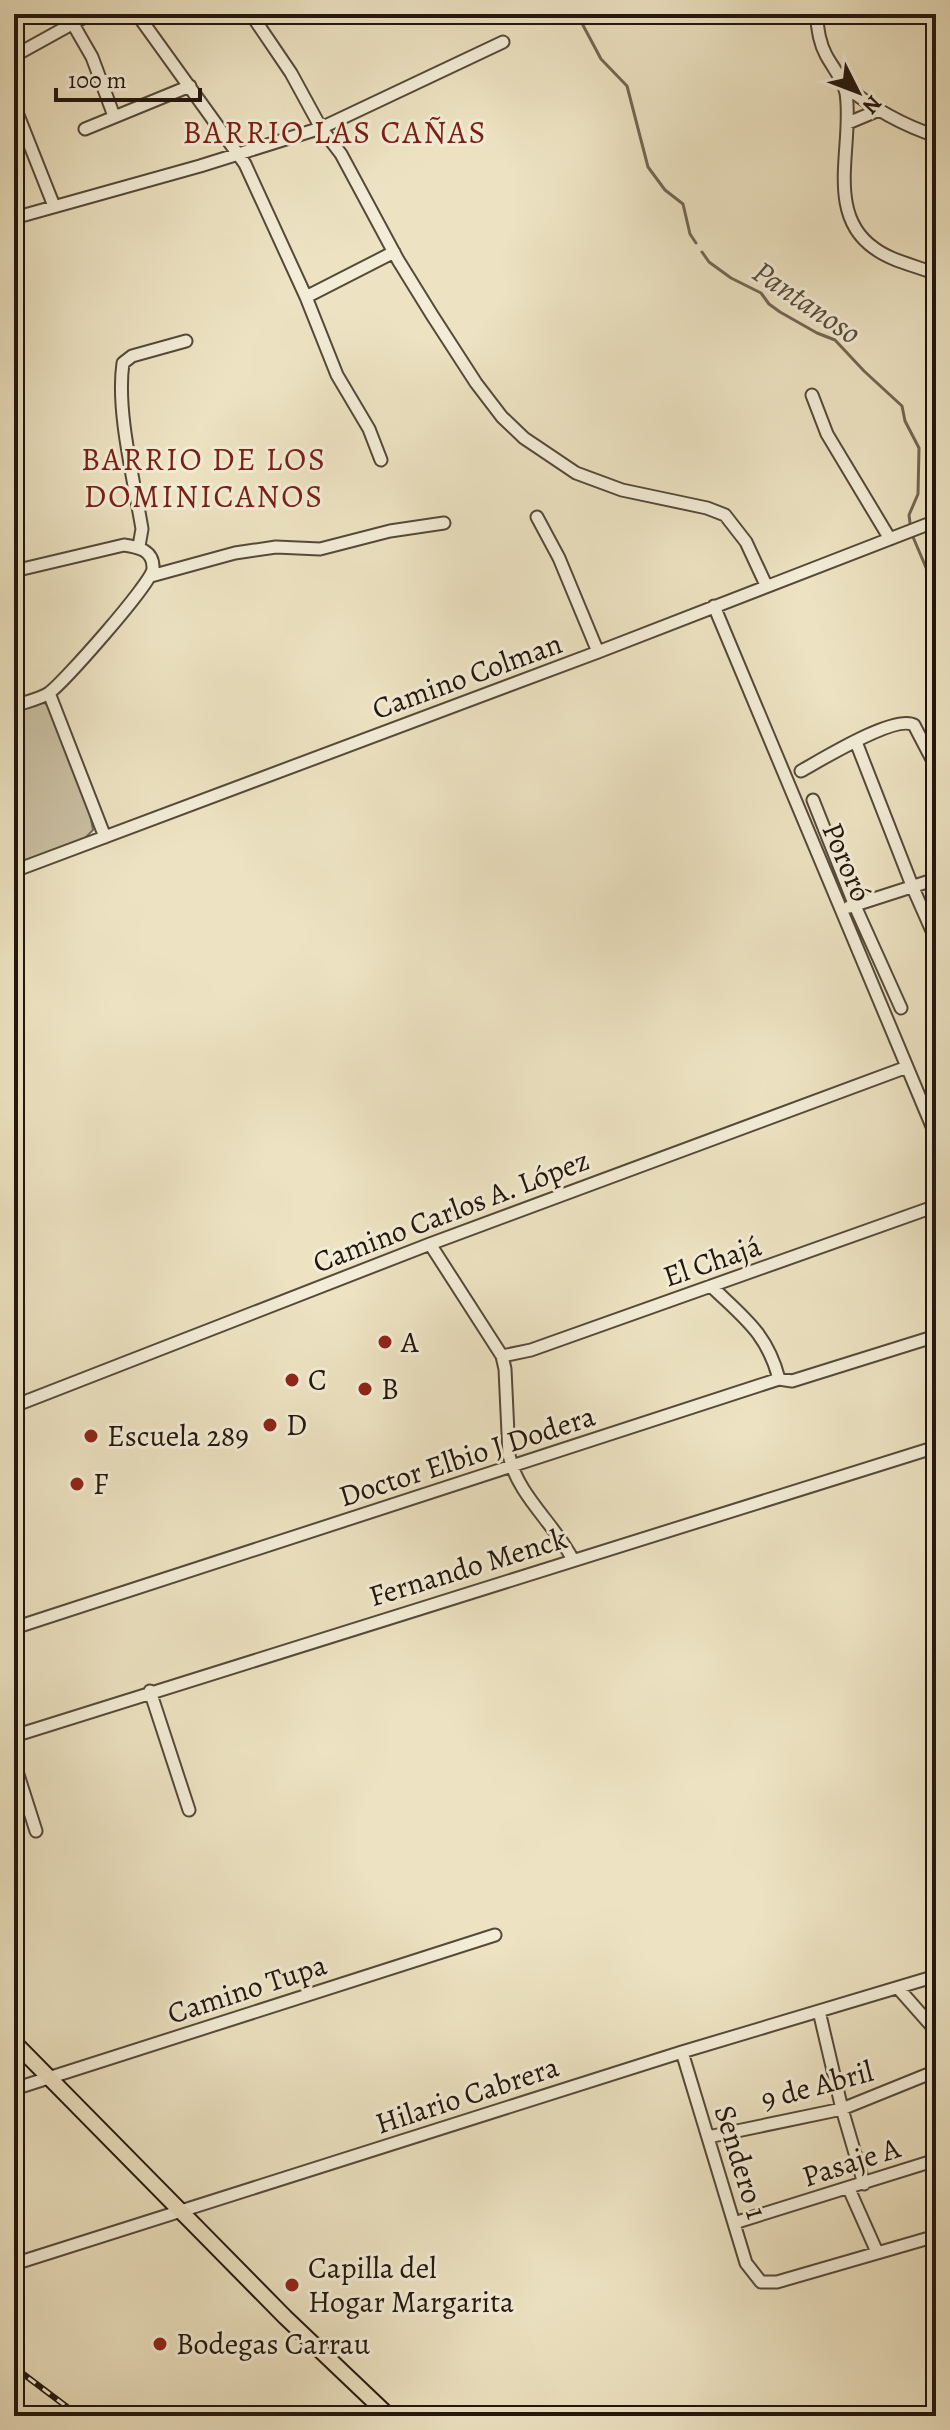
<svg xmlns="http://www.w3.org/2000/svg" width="950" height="2430" viewBox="0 0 950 2430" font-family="Alegreya,serif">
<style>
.green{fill:#cac0a3;stroke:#766b58;stroke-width:2}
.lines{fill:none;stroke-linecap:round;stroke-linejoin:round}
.stream{stroke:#726754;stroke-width:3}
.minor-casing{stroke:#55493a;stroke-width:15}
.major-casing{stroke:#22160d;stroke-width:18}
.minor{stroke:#f3edd7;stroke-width:11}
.major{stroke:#ede3c2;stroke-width:14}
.rail-casing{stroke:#22160d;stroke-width:6}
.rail{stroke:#f3edd7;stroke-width:3;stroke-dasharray:9;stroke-linecap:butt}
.poi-dot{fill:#8f2418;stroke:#f3edd7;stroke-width:3}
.labels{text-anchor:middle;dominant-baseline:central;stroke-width:6;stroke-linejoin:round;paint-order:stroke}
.street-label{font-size:30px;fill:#22160d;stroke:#f3edd7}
.poi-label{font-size:30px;fill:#22160d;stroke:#f3edd7;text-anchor:start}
.neighbourhood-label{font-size:32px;letter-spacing:2px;fill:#7a1f14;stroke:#f3edd7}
.water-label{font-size:32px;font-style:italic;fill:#584c3d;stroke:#f3edd7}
</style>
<rect width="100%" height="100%" fill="#ede3c2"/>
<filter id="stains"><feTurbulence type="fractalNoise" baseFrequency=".0025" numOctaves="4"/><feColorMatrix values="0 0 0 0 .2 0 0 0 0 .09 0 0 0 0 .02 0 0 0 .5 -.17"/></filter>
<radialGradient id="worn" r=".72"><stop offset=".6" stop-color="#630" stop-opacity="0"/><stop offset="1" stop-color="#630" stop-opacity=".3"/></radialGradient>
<path class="green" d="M 42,701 L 53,710 L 90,814 L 93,830 L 84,839 L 14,866 L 14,711 Z"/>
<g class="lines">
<path class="stream" d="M 577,14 L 601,59 L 627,86 L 648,167 L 665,190 L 683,204 L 690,234 L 696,243
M 702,252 L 709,262 L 731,278 L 761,293 L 769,304 L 780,312 L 817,333 L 835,340 L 864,371 L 902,406 L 905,421 L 919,448 L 918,494 L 909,515 L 910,523
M 913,537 L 936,591"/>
<g class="minor-casing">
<path id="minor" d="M 137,14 L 245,164 L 306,297 L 337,375 L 369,429 L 381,460
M 251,14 L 291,73 L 321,128 L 341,154 L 398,260 L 432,315 L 476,383 L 502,417 L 524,438 L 576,473 L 622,490 L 707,508 L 725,515 L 746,542 L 766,585
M 816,14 C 818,29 819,42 826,55 C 833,68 843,79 846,93 C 854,144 824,213 874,248 C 891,261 917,266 936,274
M 73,24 L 92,57 L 114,116
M 14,56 L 90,14
M 844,85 C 872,108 902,125 936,136
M 14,105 L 54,206
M 848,123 L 879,110
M 85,129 L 190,86
M 14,218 L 200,166 L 321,128 L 503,42
M 306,297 L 394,252
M 812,395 L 827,434 L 890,539
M 537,517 L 559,558 L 598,652
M 139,546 L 142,529 C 134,480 116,411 123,363 L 132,356 L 186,341
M 14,571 L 124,545 C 138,547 154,550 153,569 C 151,584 64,682 49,693 C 40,699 25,702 14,706
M 151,576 L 235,553 L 276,547 L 320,549 L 390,531 L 444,523
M 714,606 L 936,1136
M 49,693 L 105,837
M 856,742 L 913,888 L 936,940
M 801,771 C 821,760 895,714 914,725 L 936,767
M 813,800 L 855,906 L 901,1008
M 14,871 L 598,652 L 936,521
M 849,907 L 936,879
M 430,1244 L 502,1356 L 505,1369 L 509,1455 C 517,1495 555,1524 573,1560
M 711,1286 C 744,1318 767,1333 779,1379
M 502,1356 L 531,1350 L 936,1206
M 14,1406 L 430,1244 L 907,1067
M 14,1628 L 779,1379 L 792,1381 L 936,1336
M 150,1691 L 189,1810
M 14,1736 L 936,1447
M 14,1762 L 36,1831
M 898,1988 L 936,2031
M 819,2011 L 842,2109 L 864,2184
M 682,2052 L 746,2263 L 761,2282 L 777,2282 L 936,2236
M 14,2089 L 495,1935
M 708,2137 L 842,2109 L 936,2071
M 849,2189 L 877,2252
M 734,2223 L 936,2160
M 14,2264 L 682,2052 L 936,1976"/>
</g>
<g class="major-casing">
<path id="major" d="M 14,2042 L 285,2317 L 389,2416"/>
</g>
<use href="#minor" class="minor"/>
<use href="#major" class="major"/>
<g class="rail-casing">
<path id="rail" d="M 14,2367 L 79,2416"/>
</g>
<use href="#rail" class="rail"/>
</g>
<g class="poi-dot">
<circle cx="385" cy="1342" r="8"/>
<circle cx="292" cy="1380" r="8"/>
<circle cx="365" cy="1389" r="8"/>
<circle cx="270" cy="1425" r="8"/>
<circle cx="91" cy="1436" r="8"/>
<circle cx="77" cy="1484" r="8"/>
<circle cx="292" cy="2285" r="8"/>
<circle cx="160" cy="2344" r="8"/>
</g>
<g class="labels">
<g class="street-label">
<text transform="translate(467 676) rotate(-20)">Camino Colman</text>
<text transform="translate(847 862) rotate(67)">Pororó</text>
<text transform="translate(451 1211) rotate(-21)">Camino Carlos A. López</text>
<text transform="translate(712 1261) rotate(-19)">El Chajá</text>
<text transform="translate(467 1456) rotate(-18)">Doctor Elbio J Dodera</text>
<text transform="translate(468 1567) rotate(-17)">Fernando Menck</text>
<text transform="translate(247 1989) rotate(-18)">Camino Tupa</text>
<text transform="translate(817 2085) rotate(-15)">9 de Abril</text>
<text transform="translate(467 2095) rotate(-18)">Hilario Cabrera</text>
<text transform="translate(741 2162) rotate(73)">Sendero 1</text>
<text transform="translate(851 2162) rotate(-18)">Pasaje A</text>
</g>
<g class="poi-label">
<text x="401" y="1342">A</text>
<text x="308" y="1380">C</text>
<text x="381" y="1389">B</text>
<text x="286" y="1425">D</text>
<text x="107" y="1436">Escuela 289</text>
<text x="93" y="1484">F</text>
<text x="308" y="2268">Capilla del<tspan x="308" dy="34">Hogar Margarita</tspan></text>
<text x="176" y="2344">Bodegas Carrau</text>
</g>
<g class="neighbourhood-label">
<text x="335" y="132">BARRIO LAS CAÑAS</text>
<text x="204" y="459">BARRIO DE LOS<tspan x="204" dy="37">DOMINICANOS</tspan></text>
</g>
<g class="water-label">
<text transform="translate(807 302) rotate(34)">Pantanoso</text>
</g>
</g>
<rect width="950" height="2430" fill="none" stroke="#ede3c2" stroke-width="48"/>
<rect x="16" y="16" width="918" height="2398" fill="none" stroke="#22160d" stroke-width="4"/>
<rect x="24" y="24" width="902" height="2382" fill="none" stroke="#22160d" stroke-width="2"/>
<g transform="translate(858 92) rotate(132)" stroke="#f3edd7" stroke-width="6" paint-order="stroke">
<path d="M0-6L14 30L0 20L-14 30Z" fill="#22160d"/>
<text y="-12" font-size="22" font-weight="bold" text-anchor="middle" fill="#22160d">N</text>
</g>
<path d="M56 88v12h144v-12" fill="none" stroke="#22160d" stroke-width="4"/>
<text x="68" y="88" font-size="24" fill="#22160d" stroke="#f3edd7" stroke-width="6" paint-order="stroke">100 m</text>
<rect width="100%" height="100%" filter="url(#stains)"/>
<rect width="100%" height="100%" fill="url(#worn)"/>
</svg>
